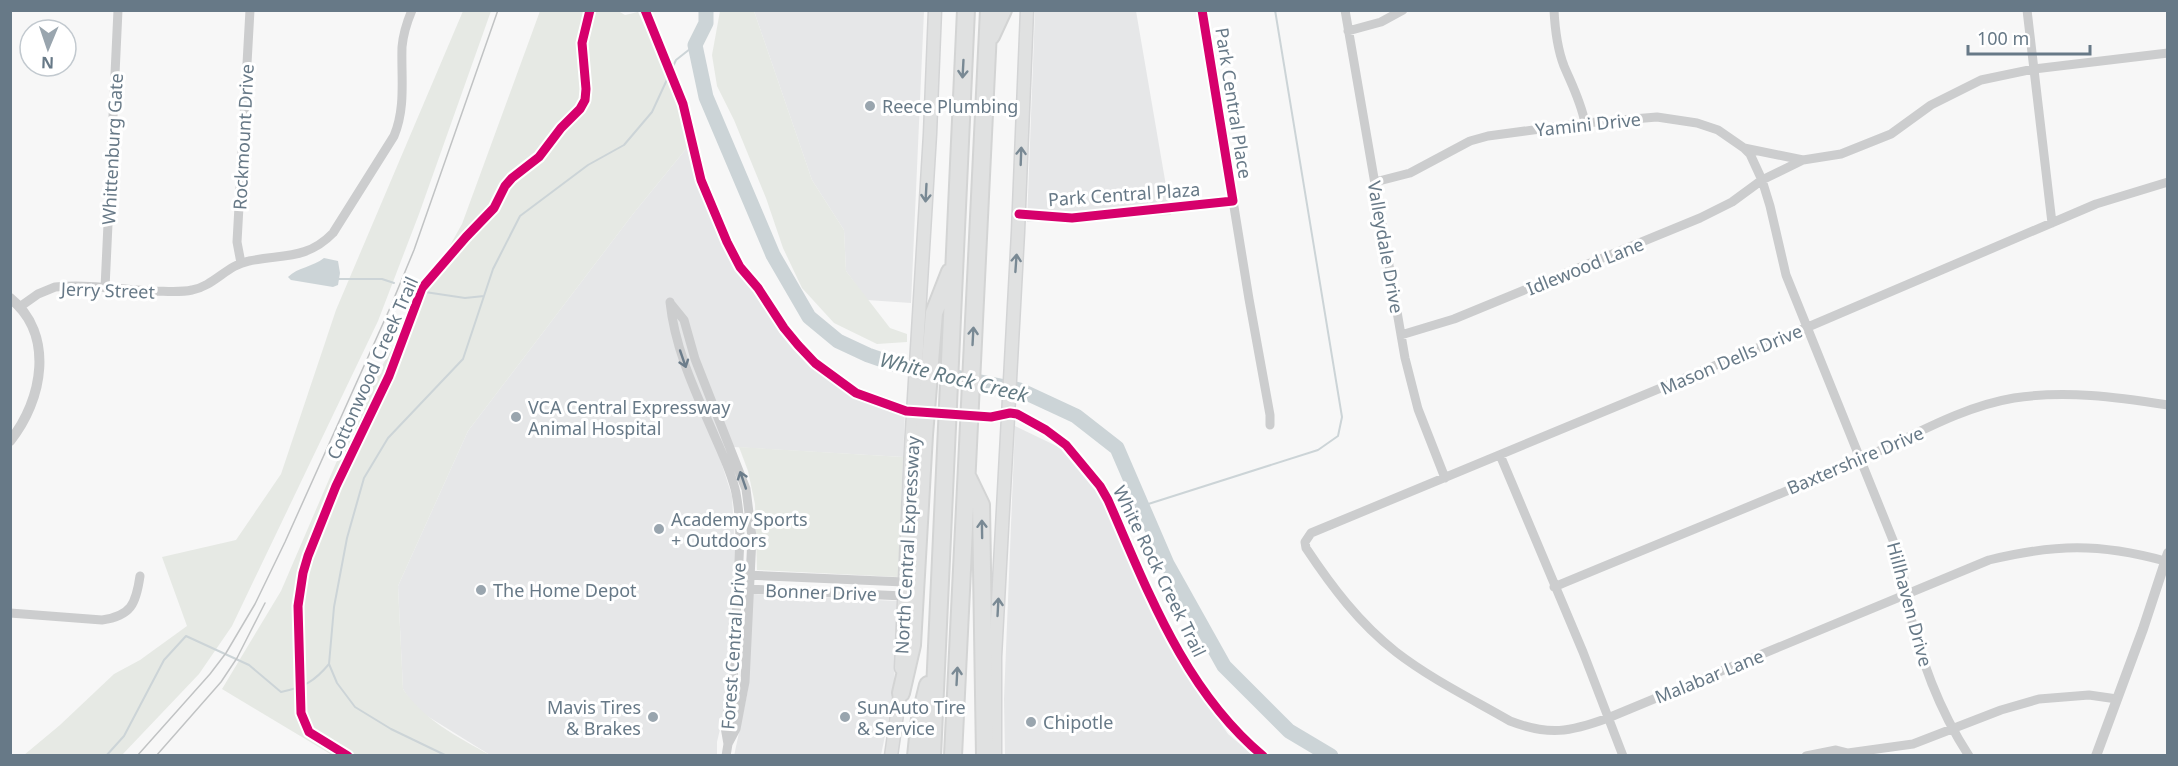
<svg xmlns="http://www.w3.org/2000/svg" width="2178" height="766" viewBox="0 0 2178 766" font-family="'Noto Sans',sans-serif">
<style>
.built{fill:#e6e7e8}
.green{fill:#e6e9e4}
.water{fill:#ccd4d7}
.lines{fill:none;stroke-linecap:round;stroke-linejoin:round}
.stream{stroke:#ccd4d7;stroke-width:2}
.river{stroke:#ccd4d7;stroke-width:15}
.secondary-casing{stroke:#d3d4d5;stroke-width:15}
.motorway-casing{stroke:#d3d4d4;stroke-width:20}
.minor{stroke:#cccdce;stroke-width:9}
.tertiary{stroke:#cccdce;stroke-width:10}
.secondary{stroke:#e0e1e1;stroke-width:12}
.motorway{stroke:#e0e1e1;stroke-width:16}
.tram{stroke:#c1c3c4;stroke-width:1.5}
.cycleway-casing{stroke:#fff;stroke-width:13}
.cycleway{stroke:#d6006c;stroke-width:9}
.oneway{stroke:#798994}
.oneway2{stroke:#6c7d8b}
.poi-dot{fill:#99a5ae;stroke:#fff;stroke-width:2}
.labels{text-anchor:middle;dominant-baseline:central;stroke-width:6;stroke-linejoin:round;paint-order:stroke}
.street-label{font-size:18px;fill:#677987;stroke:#fff}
.poi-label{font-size:18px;fill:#677987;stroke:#fff;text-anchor:start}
.water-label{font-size:20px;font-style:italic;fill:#637a83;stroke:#fff}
</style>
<rect width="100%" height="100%" fill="#f7f7f7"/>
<path class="built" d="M 754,11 L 924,11 L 911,303 L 867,300 L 846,271 L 844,230 L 812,180 Z
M 1035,11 L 1136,11 L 1171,215 L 1027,222 Z
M 690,144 L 700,186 L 731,259 L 756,289 L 786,335 L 818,370 L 860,397 L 905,413 L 903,457 L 716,446 L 732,496 L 735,552 L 727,699 L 717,742 L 717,755 L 490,755 L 424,714 L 412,703 L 403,689 L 398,586 L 468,431 L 633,214 Z
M 1015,426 L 1067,451 L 1101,497 L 1146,599 L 1179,662 L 1228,734 L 1253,755 L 1005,755 L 1004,699 Z
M 753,594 L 897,601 L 894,693 L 881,755 L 734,756 L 748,690 Z"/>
<path class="green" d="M 463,11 L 491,11 L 419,214 L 378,321 L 232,626 L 199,674 L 122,755 L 24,755 L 60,725 L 114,674 L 140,660 L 187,626 L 162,557 L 236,540 L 281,474 L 336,310 Z
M 540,11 L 618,11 L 625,15 L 638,12 L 676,95 L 690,144 L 633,214 L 468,431 L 398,586 L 403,689 C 424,720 458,737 490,755 L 332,755 L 222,689 L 281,591 L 364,398 L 462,224 Z
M 720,11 L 754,11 L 812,180 L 844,230 L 846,271 L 890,328 L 907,334 L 907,342 L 877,344 L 834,323 L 802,288 L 783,248 L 766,198 L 734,120 L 717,86 L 712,55 Z
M 739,447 L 903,457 L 898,577 L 757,570 L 755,504 L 748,471 Z"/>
<path class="water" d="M 324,258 L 338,261 L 340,273 L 338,285 L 333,287 L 291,280 L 288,277 C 298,267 313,267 324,258 Z"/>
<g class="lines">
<path class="stream" d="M 337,279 L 382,279 L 394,283
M 425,292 L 465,298 L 484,296
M 1142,506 L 1318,450 L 1338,436 L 1342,417 L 1275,10
M 106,756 L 124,736 L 164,660 L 186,636 L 249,665 L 281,692 C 304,687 314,682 329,664
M 447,756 L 391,729 L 355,707 L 337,683 L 329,664 L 334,607 L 347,538 L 364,478 L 388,438 L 463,359 L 493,269 L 520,216 L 588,165 L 624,145 L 652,112 L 676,60 L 695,45"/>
<path class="river" d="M 706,10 L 706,23 L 695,45 L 706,97 L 773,255 L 809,317 L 838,341 L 868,355 L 897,365 L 1020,390 L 1076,416 L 1117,448 L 1167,564 L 1224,666 L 1289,731 L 1331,756"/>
<g class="secondary-casing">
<path id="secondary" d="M 901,668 L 911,447 L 930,134 L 935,10
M 891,756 L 901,686
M 995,756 L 995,657 L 1018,232 L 1027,10"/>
</g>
<g class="motorway-casing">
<path id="motorway" d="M 991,36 L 1003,10
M 968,478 L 981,505 L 985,756
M 901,693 L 912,645 L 924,435 L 934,313 L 950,272
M 916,756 L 920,718 L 928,685
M 932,756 L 966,10
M 953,756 L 989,10"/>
</g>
<path class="minor" d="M 1202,10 L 1249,299 L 1270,415 L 1270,425
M 1345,10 L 1405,358 L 1418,409 L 1445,478
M 1554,10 C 1555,30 1557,48 1564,66 C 1572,85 1581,102 1585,123
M 2027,10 L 2052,223
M 1348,31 L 1381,22 L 1403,10
M 1744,148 L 1750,154 L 1762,180 L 1770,206 L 1786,275 L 1901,560 C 1904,572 1904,584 1906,596 C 1918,653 1937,707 1969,756
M 1375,182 L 1410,173 L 1470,141 L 1488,136 L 1585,123 L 1657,117 L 1697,123 L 1718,130 L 1744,148 L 1803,160
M 1019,214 L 1072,218 L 1233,201
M 241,263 L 237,242 L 250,10
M 105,288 L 118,10
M 670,302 C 675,350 696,393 715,437 C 723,455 732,474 736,493 C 739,509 740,524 740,539 L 733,680 L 725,727 L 728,744 L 726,756
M 671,304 L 684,320 L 695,359 L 746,489 L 752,537 L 745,682 L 736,729 L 728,744
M 21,306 L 38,294 L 55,287 C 86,284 119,289 151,291 C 165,291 179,293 192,290 C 214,286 227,265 249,261 C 282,254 307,260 333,233 L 394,136 C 406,107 401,78 402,47 C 403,35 407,22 412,10
M 1401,335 L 1454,319 L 1700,218 L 1732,202 L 1762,180 L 1803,160 L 1841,154 L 1891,134 L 1931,105 L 1981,80 L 2034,69 L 2168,53
M 1500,455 L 1583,652 L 1623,756
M 2165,561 C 2099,543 2055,544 1989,560 L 1608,718 C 1570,732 1549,736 1510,721 C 1472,699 1431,679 1396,652 C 1359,623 1332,587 1306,548 L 1305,542 L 1311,533 L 1808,327 L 2096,204 L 2168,182
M 745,575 L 904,582
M 1554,587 C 1657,544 1760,503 1862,459 C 1911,437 1960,407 2014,398 C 2066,390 2116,397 2168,405
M 746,589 L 904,596
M 10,613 L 102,620 C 131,616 136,604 140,576
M 1806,756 L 1836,750 L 1848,753 L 1913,744 L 2001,710 L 2039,699 L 2089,695 L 2117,699"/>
<path class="tertiary" d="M 10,298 C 55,334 43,400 10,441
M 2096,756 L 2143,629 L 2168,553"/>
<use href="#secondary" class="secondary"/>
<use href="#motorway" class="motorway"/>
<path class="tram" d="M 137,756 L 210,674 L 226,653 L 255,604 L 285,542 L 390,308 L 414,250 L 498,10
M 156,756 L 221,682 L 237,658 L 265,603"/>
<g class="cycleway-casing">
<path id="cycleway" d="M 645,10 L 683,104 L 701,180 L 727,242 L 740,267 L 758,288 L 784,328 L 798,345 L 815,363 L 856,393 L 906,411 L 991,417 L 1010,413 L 1017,414 L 1046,430 L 1066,445 L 1100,486 L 1108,500 C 1148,591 1184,690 1263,756
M 1019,214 L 1072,218 L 1233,201 L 1202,10
M 348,756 L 309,732 L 301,713 L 298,606 L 303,573 L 308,556 L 336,486 L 389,376 L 422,288 L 466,237 L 494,208 L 505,186 L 512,178 L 539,157 L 561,128 L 580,109 L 585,100 L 586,89 L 582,43 L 590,10"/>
</g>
<use href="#cycleway" class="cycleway"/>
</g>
<defs><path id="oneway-shaft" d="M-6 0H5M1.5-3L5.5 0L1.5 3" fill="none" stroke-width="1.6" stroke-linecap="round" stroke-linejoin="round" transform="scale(1.5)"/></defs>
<g class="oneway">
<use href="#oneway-shaft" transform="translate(963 69) rotate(93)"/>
<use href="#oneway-shaft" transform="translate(1021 156) rotate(-88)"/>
<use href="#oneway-shaft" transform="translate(926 193) rotate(93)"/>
<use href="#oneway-shaft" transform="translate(1016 263) rotate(-86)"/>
<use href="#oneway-shaft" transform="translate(973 336) rotate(-87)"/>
<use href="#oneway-shaft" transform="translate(982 529) rotate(-91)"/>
<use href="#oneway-shaft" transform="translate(998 607) rotate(-87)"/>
<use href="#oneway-shaft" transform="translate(957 676) rotate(-87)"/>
</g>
<g class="oneway2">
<use href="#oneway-shaft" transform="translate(683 359) rotate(71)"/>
<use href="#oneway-shaft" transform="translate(743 480) rotate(-109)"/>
</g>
<g class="poi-dot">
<circle cx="870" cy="106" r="6"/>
<circle cx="516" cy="417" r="6"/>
<circle cx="659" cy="529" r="6"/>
<circle cx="481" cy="590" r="6"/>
<circle cx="653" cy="717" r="6"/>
<circle cx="845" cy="717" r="6"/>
<circle cx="1031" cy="722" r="6"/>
</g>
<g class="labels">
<g class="street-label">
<text transform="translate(1234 103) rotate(81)">Park Central Place</text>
<text transform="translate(1588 124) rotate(-6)">Yamini Drive</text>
<text transform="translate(243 137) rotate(-87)">Rockmount Drive</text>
<text transform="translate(112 149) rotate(-87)">Whittenburg Gate</text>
<text transform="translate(1124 194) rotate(-4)">Park Central Plaza</text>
<text transform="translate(1386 247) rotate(80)">Valleydale Drive</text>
<text transform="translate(1585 266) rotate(-22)">Idlewood Lane</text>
<text transform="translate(108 290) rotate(2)">Jerry Street</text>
<text transform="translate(1731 359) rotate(-23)">Mason Dells Drive</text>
<text transform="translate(372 368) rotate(-66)">Cottonwood Creek Trail</text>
<text transform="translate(1855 460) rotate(-23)">Baxtershire Drive</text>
<text transform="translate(907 545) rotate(-87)">North Central Expressway</text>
<text transform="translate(1160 571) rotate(64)">White Rock Creek Trail</text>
<text transform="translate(821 592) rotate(2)">Bonner Drive</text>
<text transform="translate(1910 604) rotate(75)">Hillhaven Drive</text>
<text transform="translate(733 646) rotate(-86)">Forest Central Drive</text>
<text transform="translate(1709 676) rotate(-22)">Malabar Lane</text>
</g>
<g class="poi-label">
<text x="882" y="106">Reece Plumbing</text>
<text x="528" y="407">VCA Central Expressway<tspan x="528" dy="21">Animal Hospital</tspan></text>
<text x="671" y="519">Academy Sports<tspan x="671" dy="21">+ Outdoors</tspan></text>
<text x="493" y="590">The Home Depot</text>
<text x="641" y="707" text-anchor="end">Mavis Tires<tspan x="641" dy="21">&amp; Brakes</tspan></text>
<text x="857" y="707">SunAuto Tire<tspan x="857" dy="21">&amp; Service</tspan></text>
<text x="1043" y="722">Chipotle</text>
</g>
<g class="water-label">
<text transform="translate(954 377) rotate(14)">White Rock Creek</text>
</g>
</g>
<rect width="2178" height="766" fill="none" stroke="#677987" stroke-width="24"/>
<g transform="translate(48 48) rotate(182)"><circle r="28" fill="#ffffff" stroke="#c2c9cf" stroke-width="1.5"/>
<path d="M0-4.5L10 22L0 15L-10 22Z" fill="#99a5ae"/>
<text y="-9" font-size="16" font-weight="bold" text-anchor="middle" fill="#677987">N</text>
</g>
<path d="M1968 45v9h122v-9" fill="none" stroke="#677987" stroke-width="3"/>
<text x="1977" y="45" font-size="18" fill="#677987" stroke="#ffffff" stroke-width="4.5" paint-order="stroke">100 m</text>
</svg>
